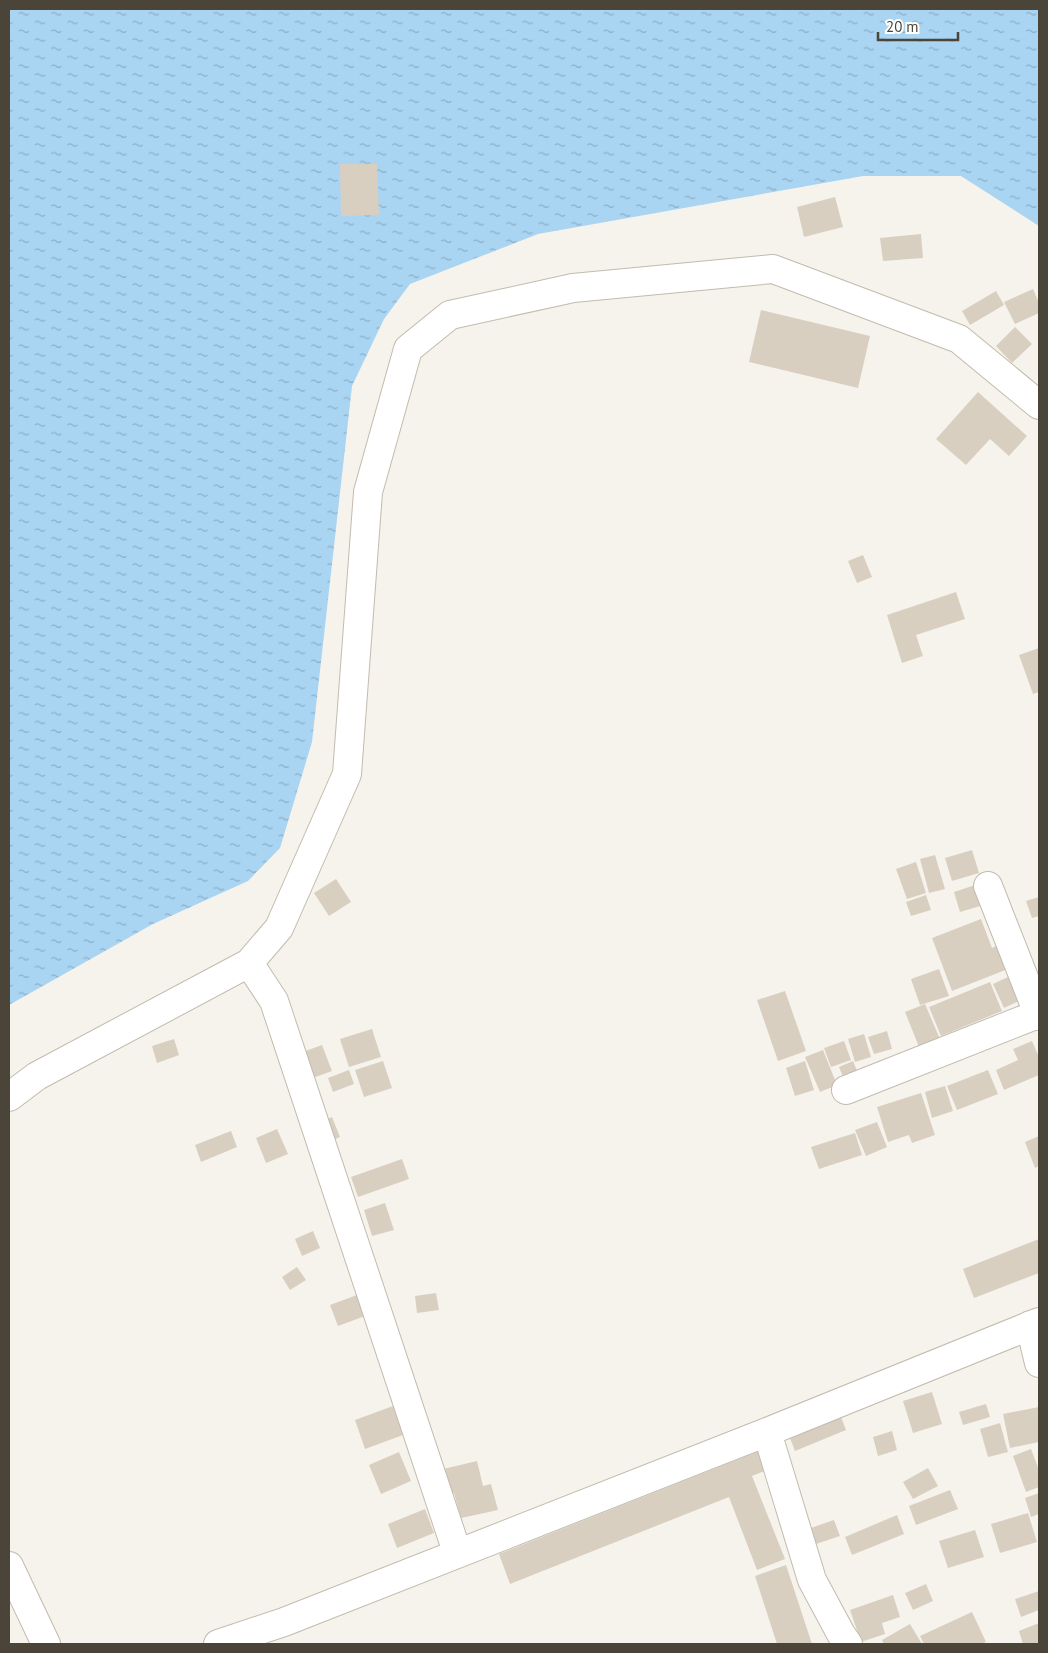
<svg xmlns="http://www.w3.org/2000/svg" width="1048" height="1653" viewBox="0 0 1048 1653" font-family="'PT Sans',sans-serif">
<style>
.water{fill:url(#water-ripples)}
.building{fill:#d8cfc1}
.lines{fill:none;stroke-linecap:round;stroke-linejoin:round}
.minor-casing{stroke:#c2bbae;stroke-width:30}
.minor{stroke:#fff;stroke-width:28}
</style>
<defs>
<pattern id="water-ripples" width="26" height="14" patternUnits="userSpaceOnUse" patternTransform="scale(1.25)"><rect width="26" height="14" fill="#a9d4f2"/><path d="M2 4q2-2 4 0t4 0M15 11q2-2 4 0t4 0" fill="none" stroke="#8caec5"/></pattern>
</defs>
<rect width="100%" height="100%" fill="#f6f3ec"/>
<path class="water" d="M 9,9 L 1039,9 L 1039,226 L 961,176 L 863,176 L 538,234 L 410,284 L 384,319 L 352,386 L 312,742 L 280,848 L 248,881 L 153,924 L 9,1005 Z"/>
<path class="building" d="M 340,164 L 377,164 L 379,215 L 341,216 Z
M 835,197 L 843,227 L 804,237 L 797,207 Z
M 921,234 L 923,258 L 883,261 L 880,238 Z
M 1033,289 L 1039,303 L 1039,313 L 1015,324 L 1004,302 Z
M 996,291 L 1004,305 L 970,325 L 962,311 Z
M 761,310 L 870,336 L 858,388 L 749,362 Z
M 1015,327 L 1032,344 L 1012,363 L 996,346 Z
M 978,392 L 1027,436 L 1009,456 L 990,439 L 966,465 L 936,439 Z
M 863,555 L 872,577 L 857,583 L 848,561 Z
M 956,592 L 965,619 L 916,635 L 923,656 L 902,663 L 887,615 Z
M 1039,648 L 1039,692 L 1033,694 L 1019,655 Z
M 972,850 L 979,873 L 952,881 L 945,858 Z
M 935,855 L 945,889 L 929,893 L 920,859 Z
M 916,862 L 926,893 L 907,899 L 896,869 Z
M 336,879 L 351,902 L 329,916 L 314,893 Z
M 981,883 L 987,904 L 960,912 L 954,892 Z
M 926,895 L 931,910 L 911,916 L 906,902 Z
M 1039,897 L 1039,916 L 1032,918 L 1026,901 Z
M 981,919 L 992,948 L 1003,943 L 1013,967 L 952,991 L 932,938 Z
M 939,969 L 949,996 L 920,1005 L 911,979 Z
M 1010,976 L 1021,1000 L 1004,1008 L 993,984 Z
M 990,982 L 1002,1011 L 941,1036 L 929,1007 Z
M 785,991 L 806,1051 L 778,1061 L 757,1000 Z
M 925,1004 L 940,1039 L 919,1047 L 905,1012 Z
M 372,1029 L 381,1057 L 349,1067 L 340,1039 Z
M 887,1031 L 892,1049 L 874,1054 L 868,1037 Z
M 864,1034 L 871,1057 L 855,1062 L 848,1039 Z
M 174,1039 L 179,1055 L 157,1063 L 152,1046 Z
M 844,1041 L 851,1060 L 831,1067 L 824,1048 Z
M 1032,1041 L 1039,1057 L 1039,1075 L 1004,1090 L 996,1070 L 1018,1060 L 1013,1049 Z
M 322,1045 L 332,1071 L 310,1079 L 300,1053 Z
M 823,1050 L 837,1085 L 820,1092 L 805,1057 Z
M 383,1061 L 392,1088 L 364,1097 L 355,1070 Z
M 805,1061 L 814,1090 L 795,1096 L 786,1068 Z
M 853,1061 L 862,1083 L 848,1089 L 839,1067 Z
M 349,1070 L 354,1084 L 333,1092 L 328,1078 Z
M 988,1070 L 998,1094 L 957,1110 L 947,1086 Z
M 945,1086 L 953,1111 L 932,1118 L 925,1092 Z
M 921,1093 L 935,1135 L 912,1143 L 909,1135 L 888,1142 L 877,1107 Z
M 332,1117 L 340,1137 L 326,1143 L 317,1124 Z
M 877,1122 L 887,1147 L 866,1156 L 855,1130 Z
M 277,1129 L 288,1154 L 266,1163 L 256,1138 Z
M 231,1131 L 237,1147 L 201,1162 L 195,1145 Z
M 855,1133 L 862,1155 L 819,1169 L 811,1147 Z
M 1039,1136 L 1039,1166 L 1035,1168 L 1025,1142 Z
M 402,1159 L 409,1179 L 358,1197 L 351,1177 Z
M 385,1203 L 394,1230 L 372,1236 L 364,1210 Z
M 313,1231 L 320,1248 L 302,1256 L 295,1239 Z
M 1039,1239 L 1039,1273 L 974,1298 L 963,1269 Z
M 297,1267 L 306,1280 L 290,1290 L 282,1277 Z
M 436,1293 L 439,1310 L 417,1313 L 415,1296 Z
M 357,1295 L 365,1316 L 338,1326 L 330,1305 Z
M 932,1392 L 942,1424 L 913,1433 L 903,1401 Z
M 986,1404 L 990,1417 L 963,1425 L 959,1412 Z
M 393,1406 L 403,1435 L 365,1449 L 355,1420 Z
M 1039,1407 L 1039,1442 L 1010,1448 L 1003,1414 Z
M 841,1417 L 846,1430 L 795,1451 L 790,1438 Z
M 1000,1423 L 1008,1452 L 988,1457 L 980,1429 Z
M 892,1431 L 897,1450 L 878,1456 L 873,1437 Z
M 1031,1449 L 1039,1470 L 1039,1487 L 1026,1492 L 1013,1456 Z
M 759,1451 L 767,1470 L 752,1476 L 785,1559 L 757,1570 L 729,1497 L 510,1584 L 499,1554 Z
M 399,1452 L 411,1481 L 381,1494 L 369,1465 Z
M 477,1461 L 483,1486 L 491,1484 L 498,1510 L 461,1518 L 454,1493 L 445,1495 L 439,1470 Z
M 928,1468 L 938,1486 L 913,1499 L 903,1482 Z
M 950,1490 L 958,1509 L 916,1525 L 909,1506 Z
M 1039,1493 L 1039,1514 L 1031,1517 L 1025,1498 Z
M 425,1509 L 434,1533 L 397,1548 L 388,1524 Z
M 1028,1513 L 1037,1542 L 1000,1553 L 991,1524 Z
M 897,1515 L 904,1534 L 852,1555 L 845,1537 Z
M 834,1520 L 840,1536 L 813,1545 L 808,1529 Z
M 975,1530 L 984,1557 L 948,1568 L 939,1541 Z
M 786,1565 L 812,1644 L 777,1644 L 755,1576 Z
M 926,1584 L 933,1601 L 913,1610 L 905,1593 Z
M 1039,1591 L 1039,1610 L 1021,1617 L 1015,1599 Z
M 893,1595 L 900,1617 L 882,1623 L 885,1634 L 861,1642 L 850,1610 Z
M 972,1612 L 986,1642 L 981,1644 L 924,1644 L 920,1636 Z
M 1039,1623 L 1039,1644 L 1023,1644 L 1019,1631 Z
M 910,1624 L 922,1644 L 884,1644 L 882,1640 Z"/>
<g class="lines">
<g class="minor-casing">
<path id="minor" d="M 988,886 L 1039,1016
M 846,1090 L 1038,1014
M 9,1097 L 37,1076 L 249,963
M 1030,1325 L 1039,1363
M 767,1432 L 812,1580 L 841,1634 L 848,1644
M 457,1552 L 274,1001 L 249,963 L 279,928 L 347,774 L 368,492 L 408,349 L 450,315 L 573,288 L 773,269 L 959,339 L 1039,405
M 9,1566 L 46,1644
M 218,1644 L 284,1622 L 767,1432 L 1039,1322"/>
</g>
<use href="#minor" class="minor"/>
</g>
<rect width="1048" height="1653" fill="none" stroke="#4b4439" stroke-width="20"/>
<path d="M878 32v8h80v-8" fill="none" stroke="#4b4439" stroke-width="2.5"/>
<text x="886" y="32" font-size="15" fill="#4b4439" stroke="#ffffff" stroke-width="4" paint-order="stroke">20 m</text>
</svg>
